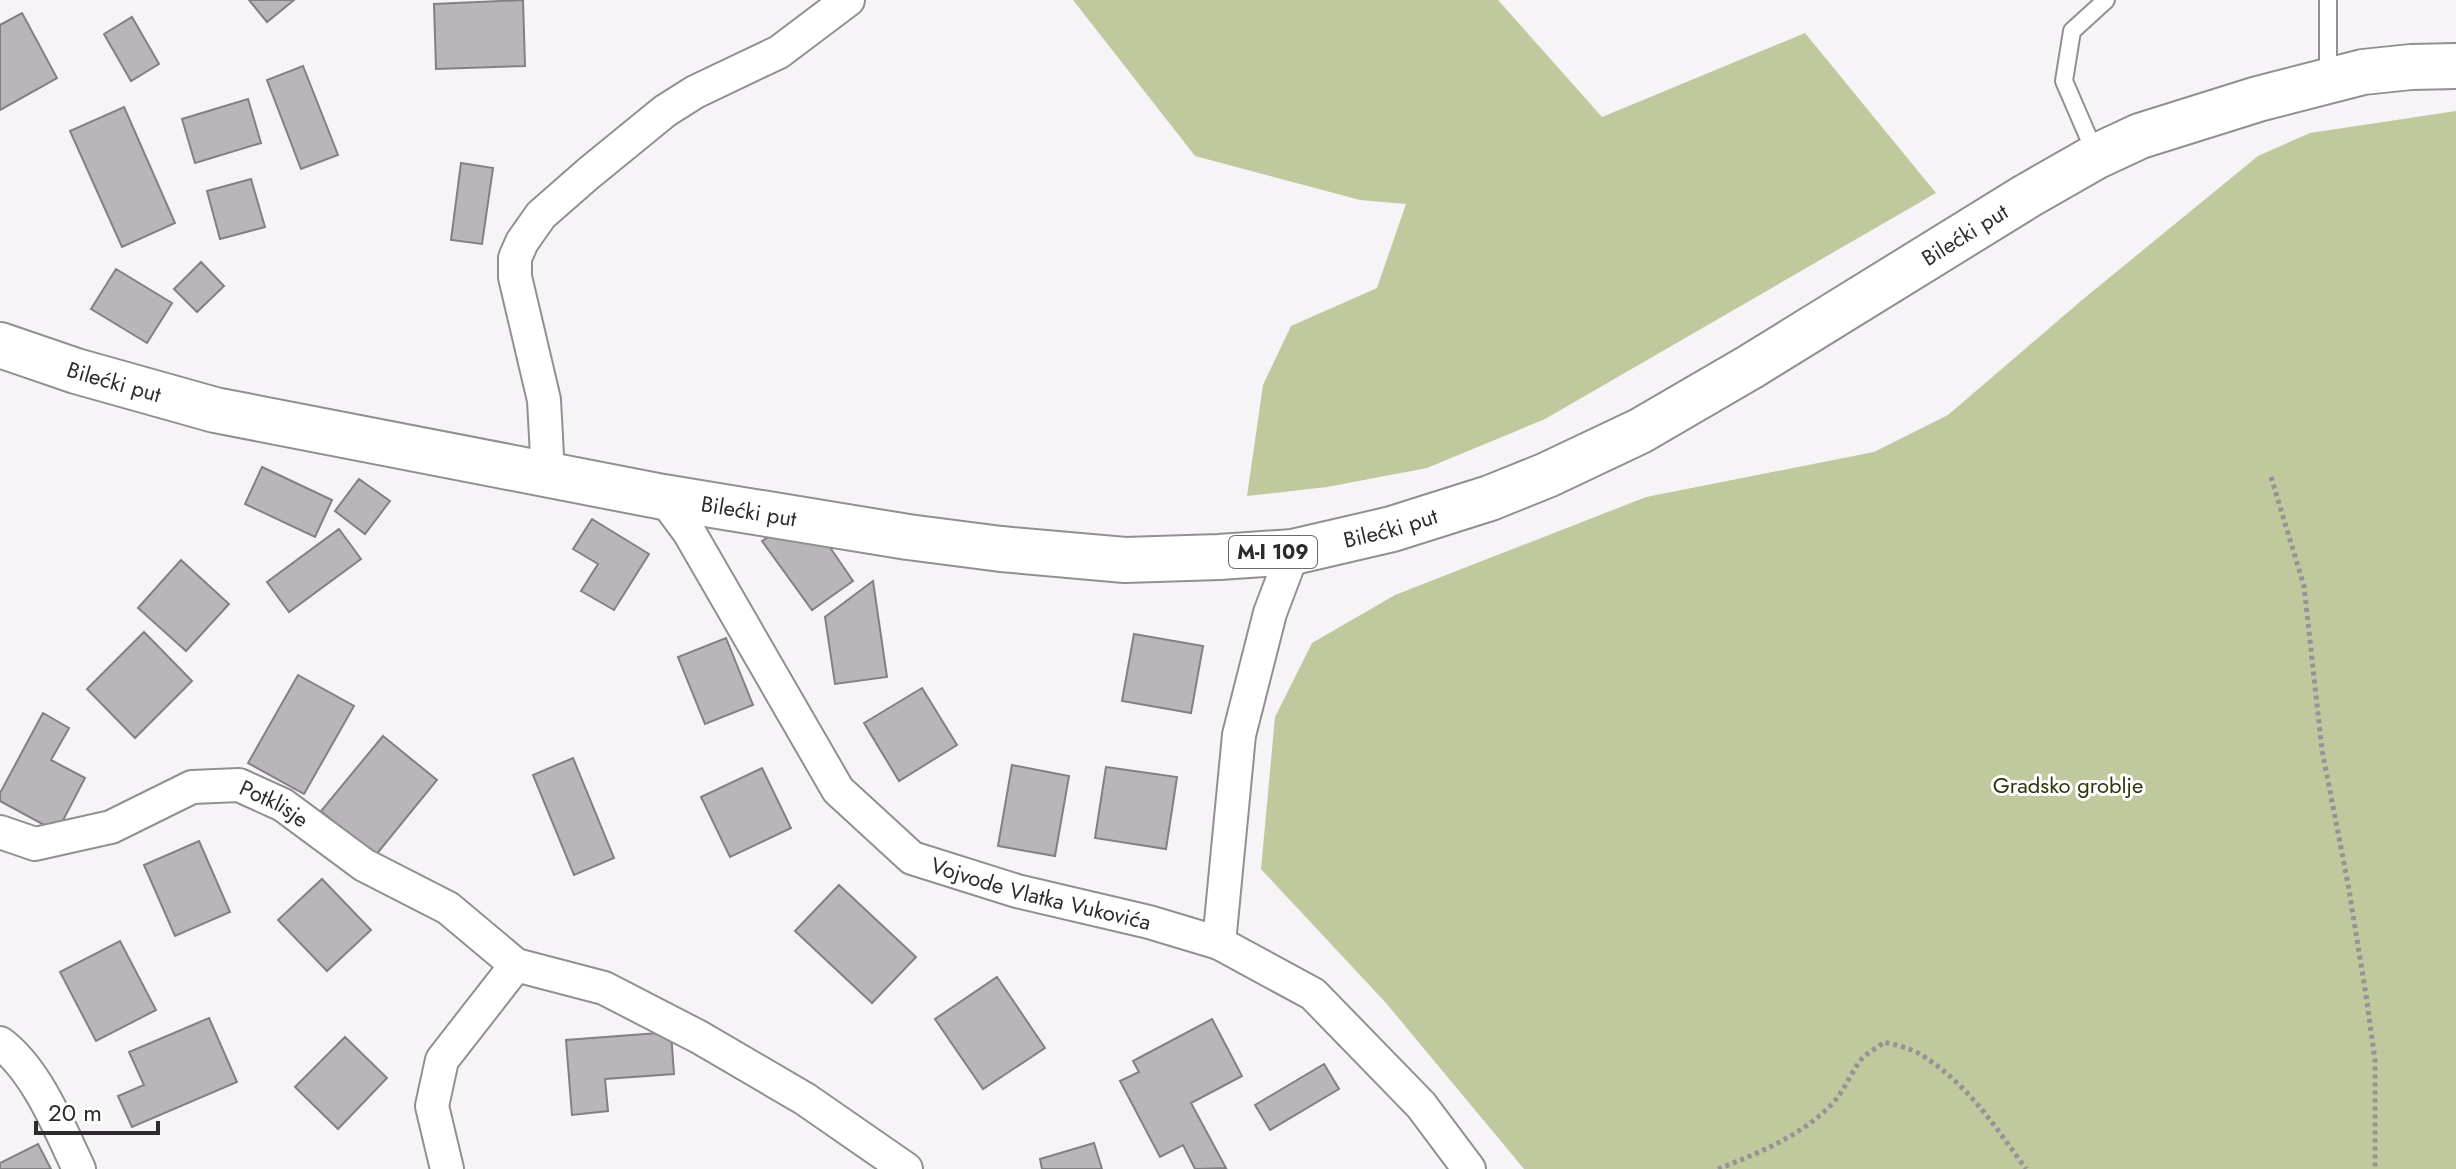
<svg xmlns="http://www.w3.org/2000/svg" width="2456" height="1169" viewBox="0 0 2456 1169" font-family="Jost,sans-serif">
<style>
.green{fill:#c0c89e}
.building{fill:#b9b6b9;stroke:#838083;stroke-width:2}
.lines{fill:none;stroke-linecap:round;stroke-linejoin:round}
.lane-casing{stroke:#928f92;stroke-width:20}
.street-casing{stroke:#928f92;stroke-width:36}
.primary-casing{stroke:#928f92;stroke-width:48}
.path{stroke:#959395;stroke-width:5;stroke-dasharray:4 4;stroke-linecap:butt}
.lane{stroke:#fff;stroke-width:16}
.street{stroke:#fff;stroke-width:32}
.primary{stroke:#fff;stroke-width:44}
.labels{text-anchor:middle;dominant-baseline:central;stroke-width:6;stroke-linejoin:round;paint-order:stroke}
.shield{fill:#fff;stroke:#6c6b6c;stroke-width:2}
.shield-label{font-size:20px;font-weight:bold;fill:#2d2b2d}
.street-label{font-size:22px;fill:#2d2b2d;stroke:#fff}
.park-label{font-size:22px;fill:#2f340c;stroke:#fff}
</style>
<rect width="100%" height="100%" fill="#f7f4f7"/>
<path class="green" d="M 1073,0 L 1498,0 L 1602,117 L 1805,33 L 1936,193 L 1545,419 L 1427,468 L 1327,487 L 1247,496 L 1263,385 L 1291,326 L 1377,288 L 1406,204 L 1360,200 L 1195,156 Z
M 2456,111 L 2456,1169 L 1524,1169 L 1386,1003 L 1261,869 L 1275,717 L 1312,643 L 1395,595 L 1646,497 L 1874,452 L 1948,415 L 2082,300 L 2258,156 L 2310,133 Z"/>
<path class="building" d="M 249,0 L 294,0 L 267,22 Z
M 523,0 L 525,66 L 436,69 L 434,4 Z
M 22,13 L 57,78 L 0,110 L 0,25 Z
M 132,17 L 159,64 L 131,81 L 104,34 Z
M 303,66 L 338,155 L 301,169 L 267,80 Z
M 248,99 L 261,143 L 195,163 L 182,119 Z
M 124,107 L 175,223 L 122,247 L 70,131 Z
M 461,163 L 493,168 L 482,244 L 451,240 Z
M 251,179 L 265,227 L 220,239 L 207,191 Z
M 201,262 L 224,286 L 197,312 L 174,289 Z
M 116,269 L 172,303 L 147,343 L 91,309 Z
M 262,467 L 332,500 L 315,537 L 245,504 Z
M 359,479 L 390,501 L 365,534 L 335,511 Z
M 592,519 L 649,554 L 614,610 L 581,591 L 598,564 L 573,549 Z
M 787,526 L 827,543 L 853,581 L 812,610 L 762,541 Z
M 339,529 L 361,559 L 289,612 L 267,582 Z
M 181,560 L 229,604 L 186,651 L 138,608 Z
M 873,581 L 887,677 L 835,684 L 825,617 Z
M 144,632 L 192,681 L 135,738 L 87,689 Z
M 1134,634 L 1203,646 L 1191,713 L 1122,701 Z
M 726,638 L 753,705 L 705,724 L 678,657 Z
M 298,675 L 354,706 L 304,794 L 248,763 Z
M 922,688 L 957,745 L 899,781 L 864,723 Z
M 43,713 L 69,728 L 51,760 L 85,778 L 57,832 L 0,801 L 0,793 Z
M 383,736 L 437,780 L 375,856 L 321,811 Z
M 573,758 L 614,858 L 574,875 L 533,775 Z
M 1012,765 L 1069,776 L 1055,856 L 998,846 Z
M 1106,767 L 1177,777 L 1166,849 L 1095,838 Z
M 762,768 L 791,828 L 730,857 L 701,797 Z
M 199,841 L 230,912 L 175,936 L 144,865 Z
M 322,879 L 371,930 L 327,971 L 278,920 Z
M 839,885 L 916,957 L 872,1003 L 795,931 Z
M 120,941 L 156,1010 L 96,1041 L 60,972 Z
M 997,977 L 1045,1048 L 983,1089 L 935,1019 Z
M 209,1018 L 237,1082 L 132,1127 L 118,1096 L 144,1085 L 129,1052 Z
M 1212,1019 L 1242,1076 L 1191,1103 L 1226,1168 L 1195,1169 L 1183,1145 L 1160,1157 L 1120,1081 L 1139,1072 L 1133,1061 Z
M 671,1032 L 674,1074 L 605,1079 L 608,1111 L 572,1115 L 566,1040 Z
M 345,1037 L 387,1078 L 338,1129 L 295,1087 Z
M 1324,1064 L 1339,1089 L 1270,1130 L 1255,1105 Z
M 1094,1143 L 1102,1169 L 1042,1169 L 1040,1159 Z
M 38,1144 L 51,1169 L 0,1169 L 0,1163 Z"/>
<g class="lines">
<g class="lane-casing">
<path id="lane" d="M 2328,0 L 2328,78
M 2096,155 L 2064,81 L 2072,31 L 2106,0"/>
</g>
<g class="street-casing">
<g id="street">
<path d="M 548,474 L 544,400 L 515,277 L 515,258 L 522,242 L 541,215 L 589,173 L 665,111 L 695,92 L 779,52 L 848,0"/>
<path id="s1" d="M 663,497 L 689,532 L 838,790 L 912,858 L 1017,891 L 1149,922 L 1219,943 L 1313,994 L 1421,1105 L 1469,1169"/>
<path id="s2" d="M 0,832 L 35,844 L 111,827 L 192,787 L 239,785 L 283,805 L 364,865 L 448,908 L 516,965 L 604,988 L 699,1037 L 805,1099 L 906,1169"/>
<path d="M 1219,943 L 1239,735 L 1270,613 L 1293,552"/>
<path d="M 0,1043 C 36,1069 60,1129 79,1169"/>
<path d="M 447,1169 L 432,1106 L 442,1060 L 516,965"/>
</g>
</g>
<g class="primary-casing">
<g id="primary">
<path id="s3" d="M 0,345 L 76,371 L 215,410 L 663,497 L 908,537 L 1001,549 L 1125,560 L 1219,557 L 1293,552 L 1392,529 L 1490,498 L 1547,475 L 1640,431 L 1750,367 L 2027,196 L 2097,156 L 2140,136 L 2258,99 L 2363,72 L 2411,67 L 2456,66"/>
</g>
</g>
<path class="path" d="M 2271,477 L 2304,586 L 2322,750 L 2348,884 L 2366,995 L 2375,1060 L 2375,1169
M 1718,1169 C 1759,1153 1801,1136 1832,1104 C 1844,1091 1850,1075 1860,1061 C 1865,1054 1877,1048 1884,1042 C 1896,1045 1910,1048 1920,1054 C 1967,1083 1995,1126 2026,1169"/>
<use href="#lane" class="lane"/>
<use href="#street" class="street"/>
<use href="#primary" class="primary"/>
</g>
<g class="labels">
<rect class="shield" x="1229" y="536" width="88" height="32" rx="6"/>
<g class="shield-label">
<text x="1273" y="552">M-I 109</text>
</g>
<g class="street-label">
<text stroke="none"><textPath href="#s3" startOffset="2064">Bilećki put</textPath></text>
<text stroke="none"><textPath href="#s3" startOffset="120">Bilećki put</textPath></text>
<text stroke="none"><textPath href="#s3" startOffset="768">Bilećki put</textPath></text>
<text stroke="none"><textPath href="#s3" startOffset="1416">Bilećki put</textPath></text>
<text stroke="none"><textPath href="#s2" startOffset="292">Potklisje</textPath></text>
<text stroke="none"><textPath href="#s1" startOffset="576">Vojvode Vlatka Vukovića</textPath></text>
</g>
<g class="park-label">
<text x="2068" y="785">Gradsko groblje</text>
</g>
</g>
<path d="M36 1121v12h122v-12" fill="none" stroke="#2d2b2d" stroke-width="4"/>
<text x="48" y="1121" font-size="24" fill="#2d2b2d" stroke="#ffffff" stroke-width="6" paint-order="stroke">20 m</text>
</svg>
